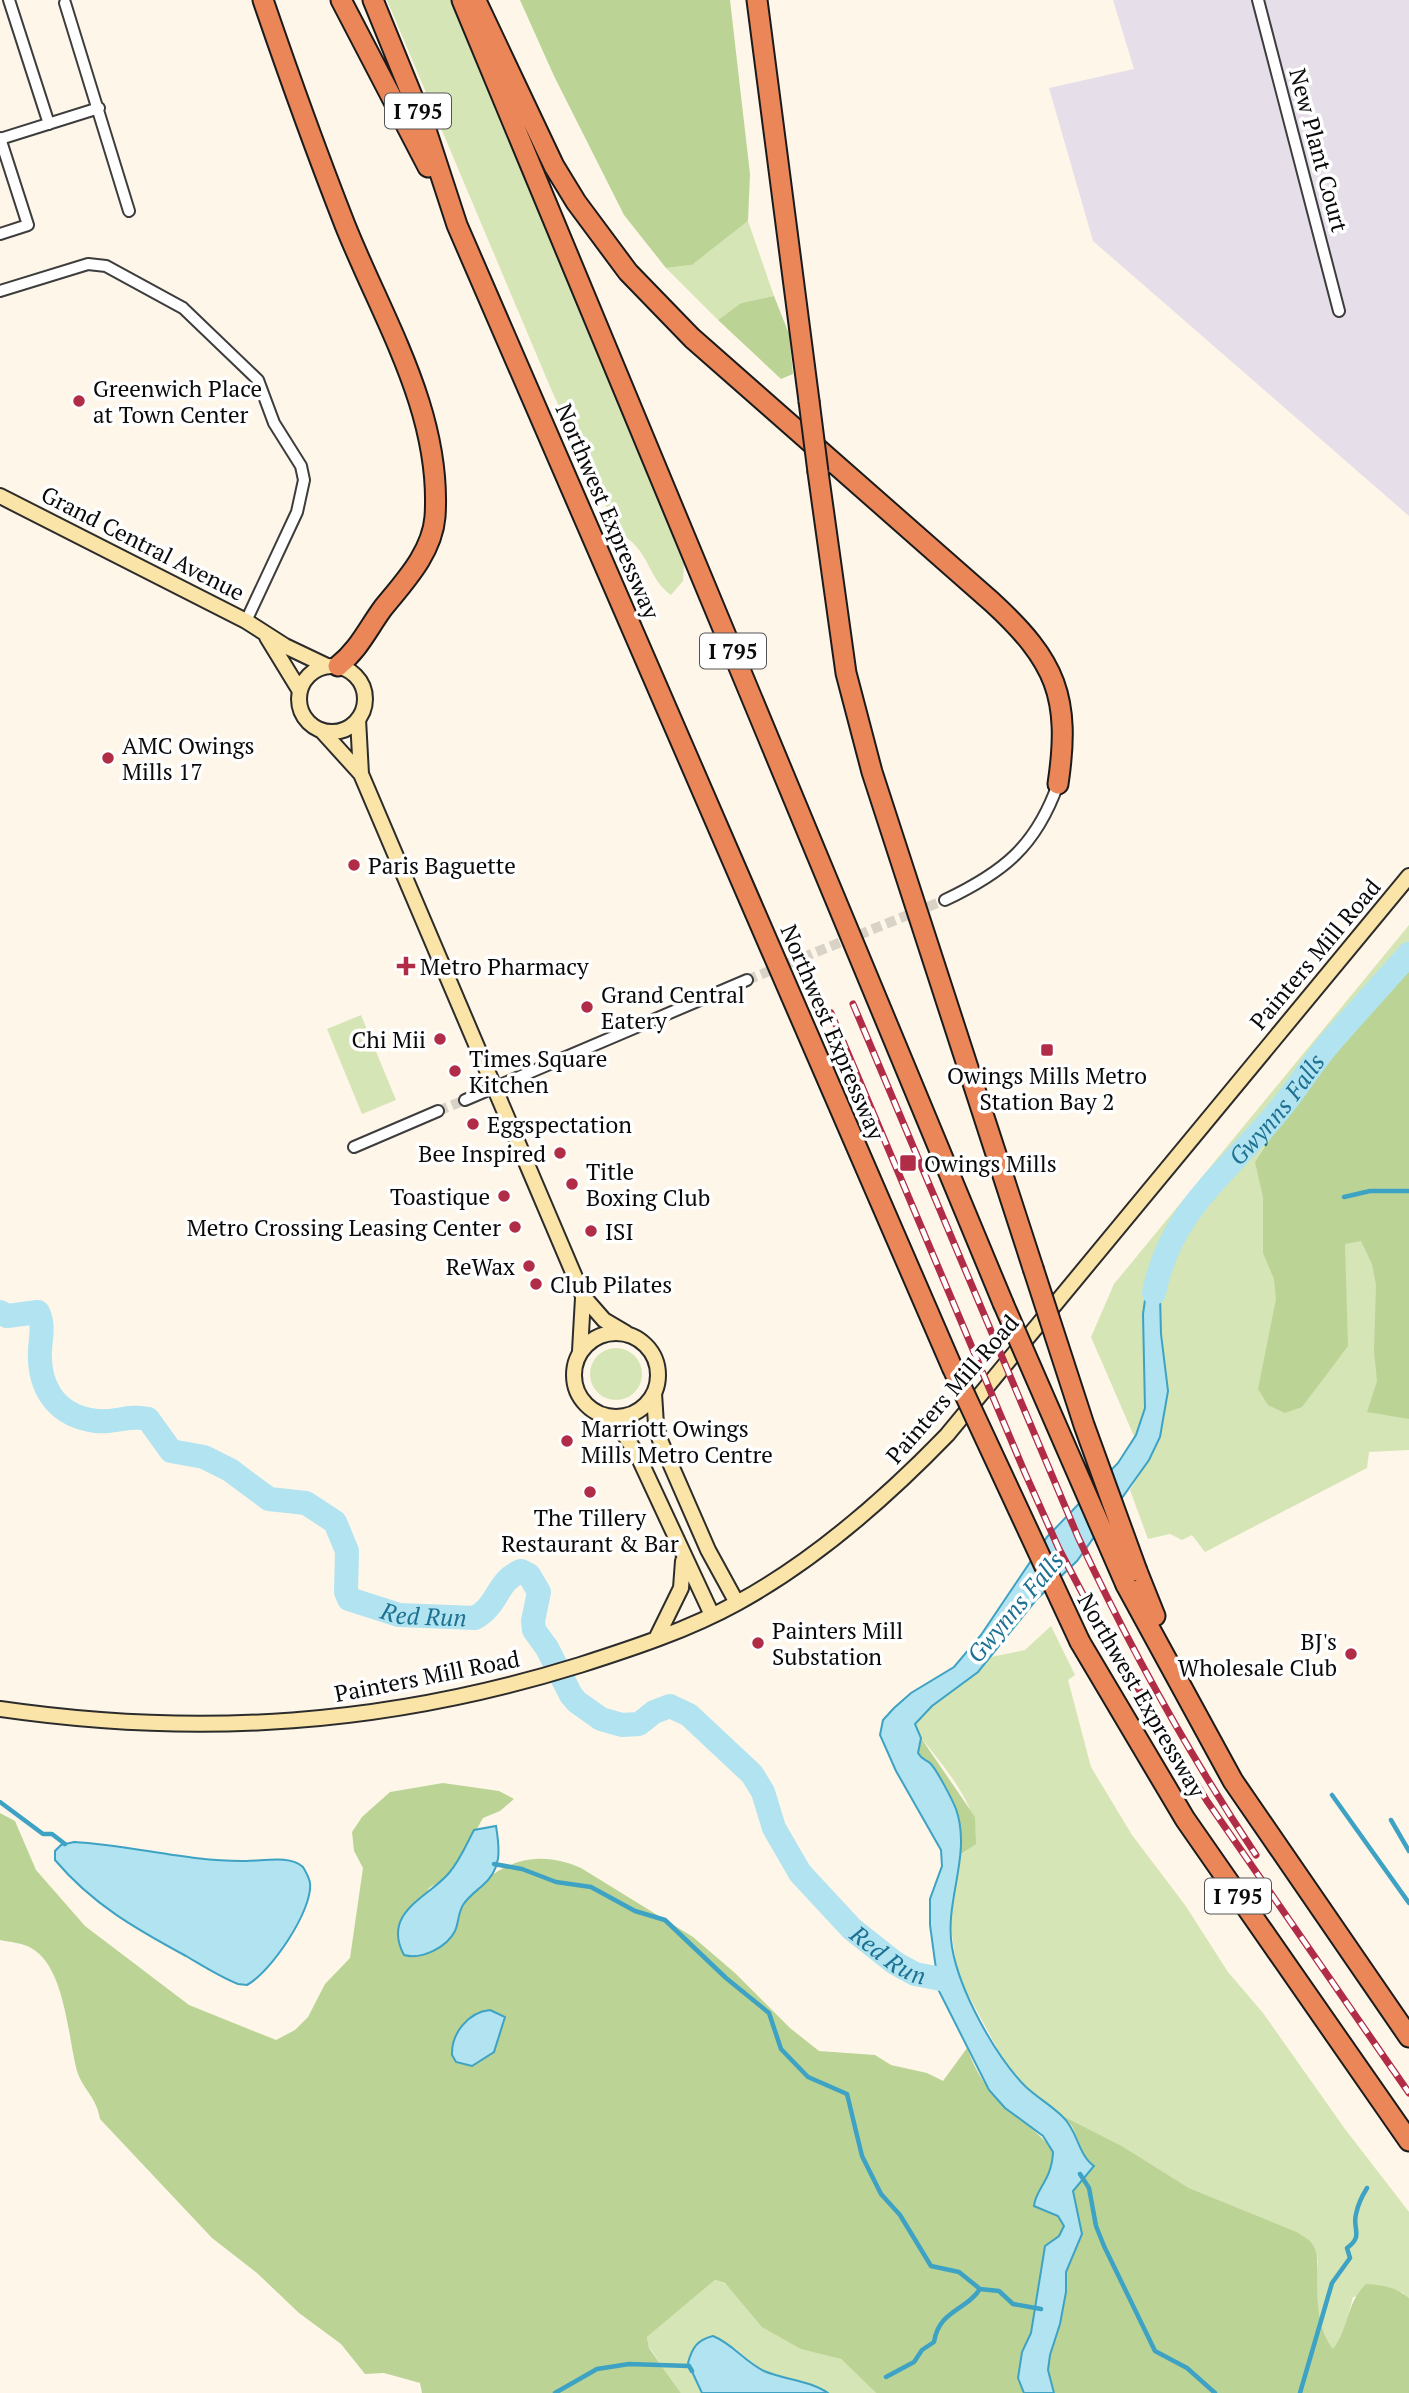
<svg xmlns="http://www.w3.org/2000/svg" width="1409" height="2393" viewBox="0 0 1409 2393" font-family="'PT Serif',serif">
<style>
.industrial{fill:#e6dee9}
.green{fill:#d5e5b5}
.forest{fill:#bbd496}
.water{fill:#b1e3f1;stroke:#3da2c3;stroke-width:2}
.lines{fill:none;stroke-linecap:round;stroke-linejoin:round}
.stream{stroke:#3da2c3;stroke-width:4.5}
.river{stroke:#b1e3f1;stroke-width:24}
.street-tunnel{stroke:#d9d3c7;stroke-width:10;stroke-dasharray:10 5;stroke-linecap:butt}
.street-casing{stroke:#3d3d3d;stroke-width:14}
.secondary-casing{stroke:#2c2c2c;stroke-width:18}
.highway-casing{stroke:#1b1b1b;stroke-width:23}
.street{stroke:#fff;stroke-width:10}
.secondary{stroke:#fae4a7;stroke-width:14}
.highway{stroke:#eb8659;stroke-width:19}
.rail-casing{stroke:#b02c47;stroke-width:7}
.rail{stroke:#fff;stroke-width:4.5;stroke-dasharray:13;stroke-linecap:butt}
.highway-bridge-casing{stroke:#1b1b1b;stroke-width:23;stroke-linecap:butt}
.highway-bridge{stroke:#eb8659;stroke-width:19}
.poi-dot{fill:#b02c47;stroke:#fff;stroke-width:2.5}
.labels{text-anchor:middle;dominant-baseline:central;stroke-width:7;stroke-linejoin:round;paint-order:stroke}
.shield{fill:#fff;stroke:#545454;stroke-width:2}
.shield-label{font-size:21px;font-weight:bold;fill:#0a0a0a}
.street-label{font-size:23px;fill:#0a0a0a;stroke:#fff}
.poi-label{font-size:23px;fill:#0a0a0a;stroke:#fff;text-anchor:start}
.water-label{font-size:24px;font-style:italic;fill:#1d7192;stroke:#fff}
</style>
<rect width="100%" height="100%" fill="#fef6e8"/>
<path class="industrial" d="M 1113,0 L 1409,0 L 1409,516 L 1093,241 L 1049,88 L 1134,69 Z"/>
<path class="green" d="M 387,0 L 454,0 L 684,564 L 683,581 L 671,595 C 646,577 651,550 618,532 L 551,389 Z
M 748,221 L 774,296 L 741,303 L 718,320 L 666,268 L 692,265 Z
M 1409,925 L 1409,1450 L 1369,1452 L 1367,1468 L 1205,1552 L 1192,1535 L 1182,1540 L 1170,1534 L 1148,1539 L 1130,1490 L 1146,1464 L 1091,1337 L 1114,1284 Z
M 361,1015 L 396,1100 L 362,1114 L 327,1029 Z
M590 1374a26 26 0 1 1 52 0a26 26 0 1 1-52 0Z
M 1051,1626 L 1075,1675 L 1068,1680 L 1091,1767 L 1132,1835 L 1185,1905 L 1228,1972 L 1263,2013 L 1345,2129 L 1409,2212 L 1409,2298 L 1402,2292 L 1353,2297 L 1343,2334 L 1333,2350 L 1322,2335 L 1317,2318 L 1318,2261 L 1312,2243 L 1297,2232 L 1189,2188 L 1122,2146 L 1061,2115 L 1027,2087 L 1004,2061 L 958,1976 L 950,1921 L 960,1855 C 1005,1835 939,1760 921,1738 L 915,1724 L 932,1706 L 978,1672 L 991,1657 L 1025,1650 Z
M 715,2280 L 724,2283 L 841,2359 L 876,2393 L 828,2393 L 811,2384 L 761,2370 L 735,2348 L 688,2363 L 702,2393 L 681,2393 L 649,2347 L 647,2337 Z"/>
<path class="forest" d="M 520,0 L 730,0 L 750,174 L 748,221 L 692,265 L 666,268 L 624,215 L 554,76 Z
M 774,296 L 789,334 L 793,374 L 781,379 L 718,320 L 741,303 Z
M 1409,961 L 1409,1419 L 1367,1412 L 1377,1381 L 1374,1351 L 1376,1285 L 1372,1264 L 1361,1241 L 1345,1244 L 1348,1346 L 1302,1407 L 1285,1413 L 1268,1405 L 1258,1389 L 1276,1299 L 1274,1279 L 1263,1253 L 1263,1197 L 1255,1162 L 1317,1069 L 1342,1044 L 1363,1004 Z
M 921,1738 L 975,1817 L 976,1844 L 960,1855 L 959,1827 L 945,1786 L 930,1764 L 922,1760 L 918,1753 Z
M 443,1783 L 499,1791 L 514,1799 L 500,1811 L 483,1818 L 458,1862 L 447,1877 L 429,1888 L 404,1955 C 422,1960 453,1936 459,1919 C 461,1911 460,1906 466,1899 C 499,1862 534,1848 581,1868 L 693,1937 L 735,1973 L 790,2028 L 819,2051 L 875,2055 L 891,2065 L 927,2073 L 943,2081 L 967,2048 C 975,2070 988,2092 1005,2108 C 1023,2124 1040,2131 1053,2152 L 1048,2181 L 1035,2198 L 1058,2216 L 1065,2226 L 1059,2236 L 1045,2247 L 1031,2333 L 1022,2352 L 1018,2378 L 1024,2393 L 876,2393 L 841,2359 L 801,2349 L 762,2327 L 725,2283 L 715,2280 L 647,2337 L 649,2348 L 681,2393 L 422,2393 L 420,2383 L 384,2373 L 365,2374 L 341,2344 L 299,2313 L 257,2273 L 212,2238 L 100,2119 C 96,2096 83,2090 77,2071 C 68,2038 65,1966 31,1948 C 23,1943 10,1942 0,1940 L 0,1813 L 15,1821 L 36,1870 L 85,1926 L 189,2005 L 276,2040 L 295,2030 L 308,2017 L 325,1984 L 350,1958 L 363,1868 L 354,1851 L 352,1832 L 362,1817 L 390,1792 Z
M 1061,2115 L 1122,2146 L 1189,2188 L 1297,2232 C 1301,2235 1307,2238 1311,2242 C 1327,2260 1305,2312 1333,2349 C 1350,2327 1345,2305 1366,2284 C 1382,2285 1396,2287 1409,2298 L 1409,2393 L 1054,2393 L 1048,2370 L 1050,2355 L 1060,2324 L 1066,2292 L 1066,2272 L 1082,2234 L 1073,2191 L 1087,2161 L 1072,2126 Z"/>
<path class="water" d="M 1160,1263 L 1164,1274 L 1160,1296 L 1161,1334 L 1168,1391 L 1160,1437 L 1149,1460 L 1077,1561 L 1036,1600 L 978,1672 L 932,1706 L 915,1724 L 921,1738 L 918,1753 C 922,1760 925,1759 930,1763 C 937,1770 952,1799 956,1809 C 972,1855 944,1901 952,1947 C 959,1990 995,2056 1026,2087 C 1038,2098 1052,2106 1063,2117 C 1078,2131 1078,2155 1094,2166 L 1073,2191 L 1082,2234 L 1066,2272 L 1066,2292 L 1060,2324 L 1050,2355 L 1048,2370 L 1054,2393 L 1024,2393 L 1018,2378 L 1022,2352 L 1031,2333 L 1045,2246 L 1059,2236 L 1064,2226 L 1058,2216 L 1034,2206 C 1035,2190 1052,2180 1053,2152 L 1043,2136 L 1005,2108 L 989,2090 L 939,1991 L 930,1925 L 930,1899 L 942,1866 L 941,1850 L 896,1771 L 880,1735 L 883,1720 L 894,1708 L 911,1693 L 954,1667 L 981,1635 L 1047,1537 L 1118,1463 L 1136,1435 L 1145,1408 L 1143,1314 L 1149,1272 Z
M 496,1826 C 500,1850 502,1869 482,1886 C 475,1892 468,1897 463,1905 C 458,1913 459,1922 455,1931 C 447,1947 422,1960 404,1955 C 381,1912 429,1897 449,1873 C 460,1860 466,1845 474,1830 Z
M 74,1842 C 132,1845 188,1862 246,1861 C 264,1861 290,1855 303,1867 C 306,1872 309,1877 310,1883 C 313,1910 271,1972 247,1985 L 238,1984 C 220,1977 203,1966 186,1956 C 136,1929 92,1904 55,1860 L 55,1851 L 61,1845 Z
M 490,2010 L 505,2017 L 494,2052 L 472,2066 L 456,2062 L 452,2055 C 451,2034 468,2012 490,2010 Z
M 713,2336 C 733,2344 745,2362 764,2371 C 785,2380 809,2380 828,2393 L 702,2393 L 688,2363 C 692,2348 697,2340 713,2336 Z"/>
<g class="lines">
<path class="stream" d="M 1344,1197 L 1370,1191 L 1409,1191
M 1332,1795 L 1409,1903
M 0,1802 L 43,1834 L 52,1834 L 65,1844
M 1391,1820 L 1409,1851
M 494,1864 L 522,1869 L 556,1882 L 591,1887 L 635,1911 L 665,1920 L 726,1978 L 769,2013 L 781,2049 L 808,2077 L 847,2094 L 862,2156 L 881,2194 L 900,2215 L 931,2266 L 959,2272 L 980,2289 L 999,2291 L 1013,2304 L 1041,2309
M 1080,2174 L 1089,2188 L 1096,2226 L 1104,2246 L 1155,2351 L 1187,2368 L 1215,2393
M 886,2377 L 914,2362 L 922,2350 L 934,2342 C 939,2310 966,2311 980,2289
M 555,2393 L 597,2369 L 629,2364 L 689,2366 L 692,2371
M 1300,2393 L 1332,2283 L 1350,2258 L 1347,2248 C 1364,2236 1352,2229 1356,2214 C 1358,2204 1362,2196 1367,2188"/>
<g class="river">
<path id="s1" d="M 1154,1293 C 1170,1212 1225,1174 1275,1115 C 1294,1093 1309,1068 1327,1046 C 1354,1015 1382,984 1409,954"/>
<path id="s2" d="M 0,1312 L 7,1316 L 38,1312 C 44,1324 41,1337 40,1349 C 38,1385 54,1413 90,1420 C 111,1425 128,1414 148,1419 L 171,1451 L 204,1457 L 230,1470 L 269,1499 L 306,1503 L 335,1522 L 347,1551 L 346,1592 L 349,1599 L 399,1615 L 475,1618 C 499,1605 496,1581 521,1571 L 529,1575 L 539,1592 L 533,1621 L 534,1630 L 547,1648 L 571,1695 L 577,1702 L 601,1719 L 622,1725 L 639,1724 L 654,1712 L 670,1706 L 689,1715 L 752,1774 L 763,1792 L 774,1828 L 800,1873 L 852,1929 L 895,1963 L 915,1974 L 946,1980"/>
</g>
<path class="street-tunnel" d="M 747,980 L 945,900
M 438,1111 L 465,1100"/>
<g class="street-casing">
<path id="street" d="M 9,0 L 49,124
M 1258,0 L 1339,311
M 65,3 L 129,211
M 0,138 L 28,225 L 0,234
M 0,139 L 99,108
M 0,291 L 88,264 L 106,266 L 183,308 L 258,380 L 274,423 L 301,466 L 304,480 L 297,512 L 246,621
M 945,900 C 1004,872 1036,846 1058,784
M 465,1100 L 747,980
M 354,1147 L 438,1111"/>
</g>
<g class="secondary-casing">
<path id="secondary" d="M 0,496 L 246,621 L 285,646 L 327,666
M 267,637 L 300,691
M299 699a33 33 0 1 1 66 0a33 33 0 1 1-66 0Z
M 358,719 L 361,774 L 583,1296 L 604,1320 L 626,1333
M 322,731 L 361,774
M574 1375a42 42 0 1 1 84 0a42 42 0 1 1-84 0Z
M 580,1351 L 583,1298
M 654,1393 L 656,1425 L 660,1440 L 708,1550 L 737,1603
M 608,1416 L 619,1426 L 638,1456 L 712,1615
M 656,1639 L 681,1588 L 683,1561
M 0,1709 C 200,1738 387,1725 580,1665 C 633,1648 688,1630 737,1603 C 816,1560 885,1499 947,1435 L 1409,876"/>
</g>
<g class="highway-casing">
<path id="highway" d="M 263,0 C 289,76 316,151 345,225 C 383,320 442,412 435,517 C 432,553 404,582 383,608 C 367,630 359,649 338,666
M 341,0 L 428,167
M 373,0 L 426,130 L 457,225 L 952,1367
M 462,0 L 1003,1303
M 757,0 L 809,401
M 477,3 L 554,166 L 576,202 L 628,272 L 692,338 L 992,602 C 1056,661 1071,697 1058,784
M 818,472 L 846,673 L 872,772 L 1033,1268
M 1137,1571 L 1155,1616
M 1126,1585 L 1233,1781 L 1409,2037
M 1080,1642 L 1185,1819 L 1409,2141"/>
</g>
<use href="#street" class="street"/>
<use href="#secondary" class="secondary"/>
<use href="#highway" class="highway"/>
<g class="rail-casing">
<path id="rail" d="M 853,1004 L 1078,1537 C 1130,1648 1188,1753 1256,1855
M 831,1013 L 1025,1473 L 1059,1549 L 1097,1621 L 1207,1801 L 1409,2093"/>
</g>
<use href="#rail" class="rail"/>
<g class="highway-bridge-casing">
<path id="highway-bridge" d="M 809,401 L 818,472
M 1033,1268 L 1084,1425 L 1137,1571
M 1003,1303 L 1126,1585
M 952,1367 L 1080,1642"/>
</g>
<use href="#highway-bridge" class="highway-bridge"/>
</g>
<g class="poi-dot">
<circle cx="79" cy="401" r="7"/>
<circle cx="108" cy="758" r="7"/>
<circle cx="354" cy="865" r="7"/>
<path d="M402.5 955.5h7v7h7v7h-7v7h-7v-7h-7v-7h7z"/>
<circle cx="587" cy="1007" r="7"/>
<circle cx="440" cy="1039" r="7"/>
<rect x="1040" y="1043" width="14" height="14" rx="3.5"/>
<circle cx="455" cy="1071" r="7"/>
<circle cx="473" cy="1124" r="7"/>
<circle cx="560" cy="1153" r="7"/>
<rect x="899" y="1154" width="18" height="18" rx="3.5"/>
<circle cx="572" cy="1184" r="7"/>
<circle cx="504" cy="1196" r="7"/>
<circle cx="515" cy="1227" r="7"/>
<circle cx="591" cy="1231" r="7"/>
<circle cx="529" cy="1266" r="7"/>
<circle cx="536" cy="1284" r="7"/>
<circle cx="567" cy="1441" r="7"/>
<circle cx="590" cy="1492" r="7"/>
<circle cx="758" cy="1643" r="7"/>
<circle cx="1351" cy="1654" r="7"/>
</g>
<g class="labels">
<g class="shield">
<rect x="385" y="93.5" width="66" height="35" rx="5"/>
<rect x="700" y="633.5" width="66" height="35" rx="5"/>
<rect x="1205" y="1878.5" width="66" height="35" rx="5"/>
</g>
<g class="shield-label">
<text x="418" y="111">I 795</text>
<text x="733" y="651">I 795</text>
<text x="1238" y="1896">I 795</text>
</g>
<g class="street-label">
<text transform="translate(1319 150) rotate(75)">New Plant Court</text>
<text transform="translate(608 511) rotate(67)">Northwest Expressway</text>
<text transform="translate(143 543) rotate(27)">Grand Central Avenue</text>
<text transform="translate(1315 954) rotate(-50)">Painters Mill Road</text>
<text transform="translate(833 1032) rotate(67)">Northwest Expressway</text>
<text transform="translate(952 1389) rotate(-49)">Painters Mill Road</text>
<text transform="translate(427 1676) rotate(-11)">Painters Mill Road</text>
<text transform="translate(1142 1695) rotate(60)">Northwest Expressway</text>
</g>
<g class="poi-label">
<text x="93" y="388">Greenwich Place<tspan x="93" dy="26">at Town Center</tspan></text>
<text x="122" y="745">AMC Owings<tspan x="122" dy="26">Mills 17</tspan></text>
<text x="368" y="865">Paris Baguette</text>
<text x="420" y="966">Metro Pharmacy</text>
<text x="601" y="994">Grand Central<tspan x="601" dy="26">Eatery</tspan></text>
<text x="426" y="1039" text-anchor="end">Chi Mii</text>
<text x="469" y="1058">Times Square<tspan x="469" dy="26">Kitchen</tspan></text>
<text x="1047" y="1075" text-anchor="middle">Owings Mills Metro<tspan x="1047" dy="26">Station Bay 2</tspan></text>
<text x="487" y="1124">Eggspectation</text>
<text x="546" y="1153" text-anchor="end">Bee Inspired</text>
<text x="924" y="1163">Owings Mills</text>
<text x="586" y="1171">Title<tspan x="586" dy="26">Boxing Club</tspan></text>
<text x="490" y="1196" text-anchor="end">Toastique</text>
<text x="501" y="1227" text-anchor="end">Metro Crossing Leasing Center</text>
<text x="605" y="1231">ISI</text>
<text x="515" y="1266" text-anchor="end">ReWax</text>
<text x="550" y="1284">Club Pilates</text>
<text x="581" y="1428">Marriott Owings<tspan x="581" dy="26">Mills Metro Centre</tspan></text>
<text x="590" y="1517" text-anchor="middle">The Tillery<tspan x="590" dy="26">Restaurant &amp; Bar</tspan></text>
<text x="772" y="1630">Painters Mill<tspan x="772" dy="26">Substation</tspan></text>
<text x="1337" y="1641" text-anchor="end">BJ's<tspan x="1337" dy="26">Wholesale Club</tspan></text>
</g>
<g class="water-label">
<text stroke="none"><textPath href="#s1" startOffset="224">Gwynns Falls</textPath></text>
<text transform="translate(1015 1607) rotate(-50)">Gwynns Falls</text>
<text stroke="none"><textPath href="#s2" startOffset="611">Red Run</textPath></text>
<text stroke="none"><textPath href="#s2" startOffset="1325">Red Run</textPath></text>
</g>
</g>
</svg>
